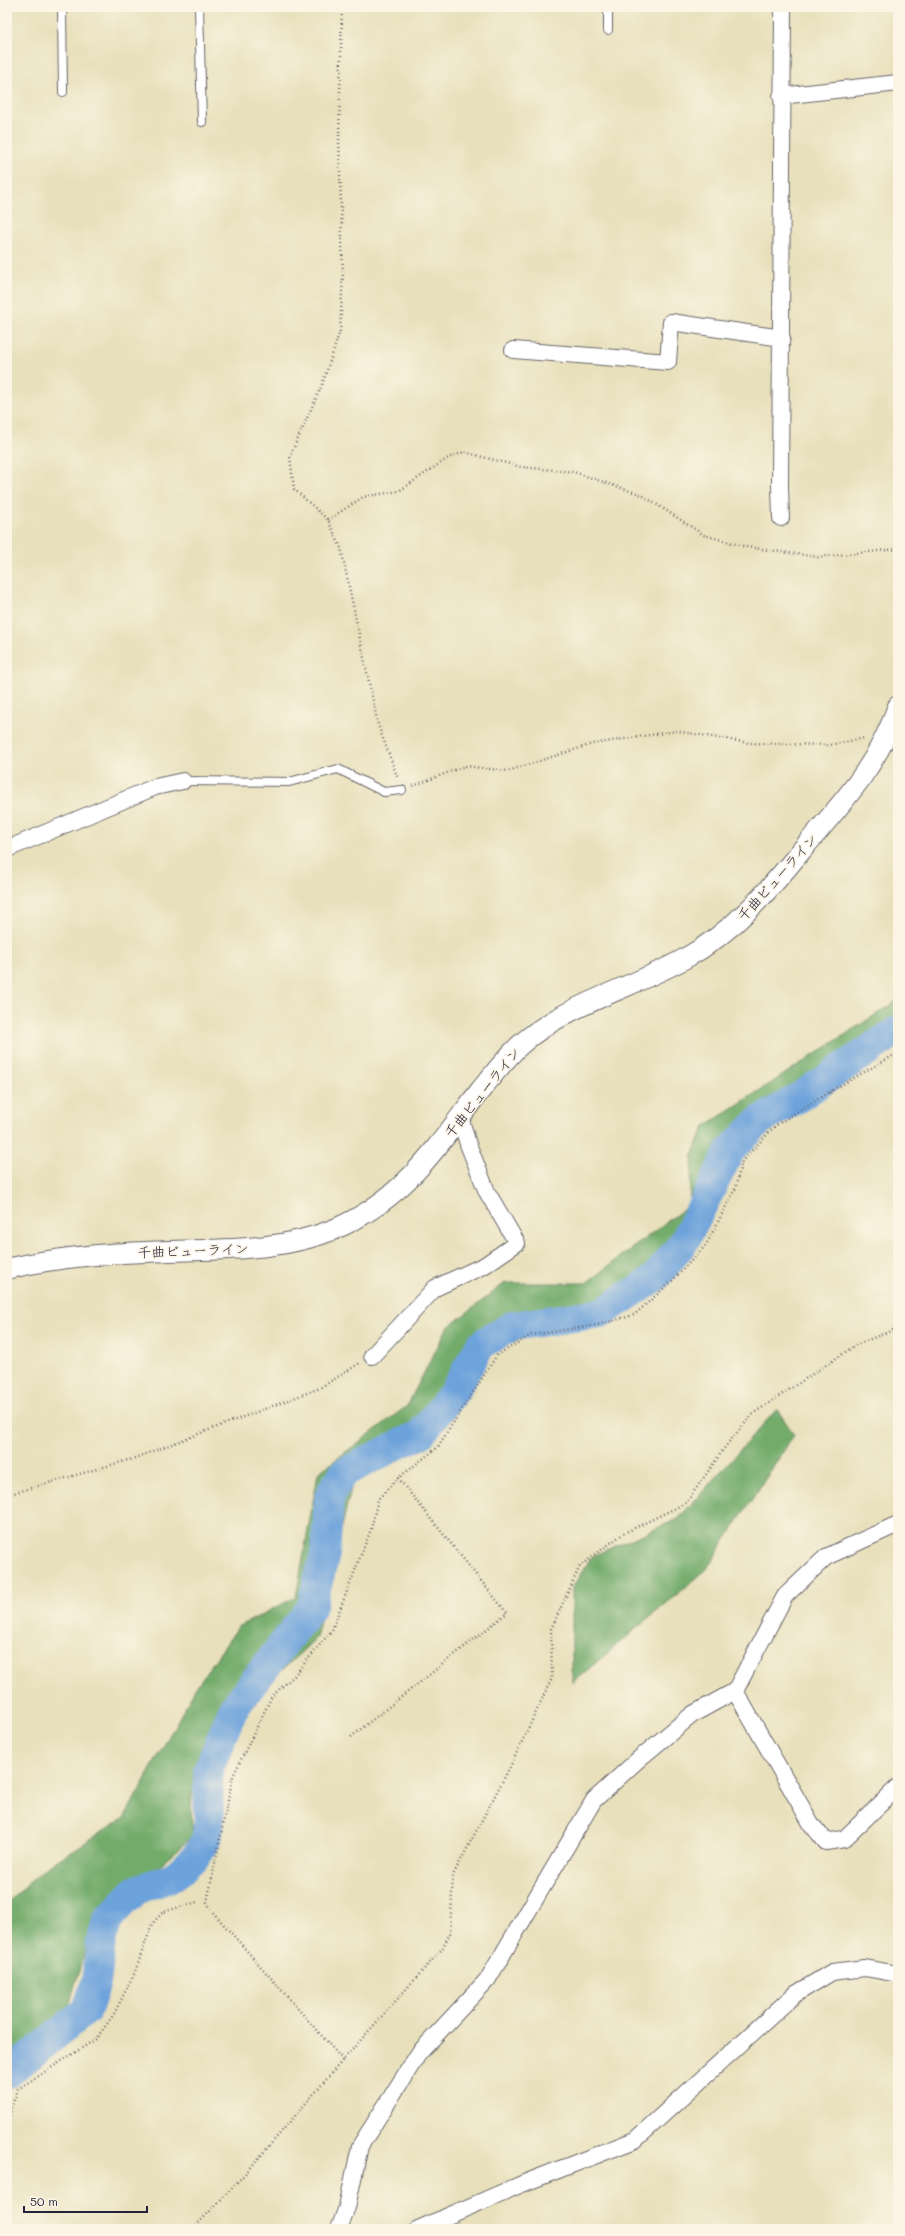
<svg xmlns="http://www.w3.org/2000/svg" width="905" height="2236" viewBox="0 0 905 2236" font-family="Mali,'Klee One',sans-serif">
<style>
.forest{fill:#72ab6a;stroke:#4a6652}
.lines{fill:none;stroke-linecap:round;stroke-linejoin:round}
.river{stroke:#6da3db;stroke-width:30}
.service-casing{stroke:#676468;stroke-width:10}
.minor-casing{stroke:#676468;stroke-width:18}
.tertiary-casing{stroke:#676468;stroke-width:22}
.path{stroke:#676468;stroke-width:2.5;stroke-dasharray:1 3;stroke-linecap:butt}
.service{stroke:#fff;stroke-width:8}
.minor{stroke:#fff;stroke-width:16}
.tertiary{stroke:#fff;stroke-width:20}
.labels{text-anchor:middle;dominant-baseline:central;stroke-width:3.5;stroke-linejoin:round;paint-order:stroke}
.street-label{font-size:14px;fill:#22223b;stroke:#fcf5e5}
</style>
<rect width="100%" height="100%" fill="#fcf5e5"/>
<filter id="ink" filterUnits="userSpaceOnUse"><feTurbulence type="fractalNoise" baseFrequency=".025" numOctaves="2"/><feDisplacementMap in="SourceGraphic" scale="8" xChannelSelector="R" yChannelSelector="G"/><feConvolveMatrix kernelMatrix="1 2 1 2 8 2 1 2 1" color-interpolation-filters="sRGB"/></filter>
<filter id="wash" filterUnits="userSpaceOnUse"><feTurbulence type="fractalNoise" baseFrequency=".012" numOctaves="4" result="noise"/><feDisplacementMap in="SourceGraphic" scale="16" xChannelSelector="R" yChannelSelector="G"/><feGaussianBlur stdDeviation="0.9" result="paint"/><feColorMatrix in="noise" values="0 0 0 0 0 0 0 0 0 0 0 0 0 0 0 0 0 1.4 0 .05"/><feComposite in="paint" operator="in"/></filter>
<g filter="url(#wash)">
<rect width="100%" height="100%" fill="#e8e0bb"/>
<path class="forest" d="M 898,1000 L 898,1020 L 757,1109 L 715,1183 L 645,1268 L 587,1311 L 540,1317 L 480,1337 L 439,1406 L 419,1427 L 384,1445 L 351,1488 L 316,1638 L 209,1740 L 195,1764 L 191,1808 L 193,1836 L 141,1882 L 88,1939 L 66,2017 L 7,2079 L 7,1903 L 45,1868 L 124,1818 L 196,1687 L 238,1627 L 296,1597 L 318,1473 L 407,1406 L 447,1328 L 505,1283 L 586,1283 L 689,1205 L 693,1152 L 705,1126 Z
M 777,1409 L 794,1435 L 706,1570 L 572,1683 L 572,1588 L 592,1556 L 678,1519 Z"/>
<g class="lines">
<path class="river" d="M 7,2074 L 87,2010 L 96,1983 L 101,1941 L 108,1919 L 136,1890 L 175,1876 L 196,1856 L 206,1840 L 209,1822 L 208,1771 L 233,1709 L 311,1608 L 325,1554 L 329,1501 L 333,1489 L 345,1472 L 401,1443 L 420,1435 L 454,1392 L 480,1346 L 488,1340 L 512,1326 L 601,1313 L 655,1278 L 684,1242 L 730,1151 L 759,1121 L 801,1096 L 898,1030"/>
</g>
</g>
<g filter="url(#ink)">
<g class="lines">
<g class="service-casing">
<path id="service" d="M 62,7 L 63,92
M 199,7 L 202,122
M 608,7 L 608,30
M 183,781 L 289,782 L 338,769 L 384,792 L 402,790"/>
</g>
<g class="minor-casing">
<path id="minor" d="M 781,96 L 898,83
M 513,350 L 668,362 L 671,322 L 782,338
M 781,518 L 780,486 L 783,7
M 7,849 L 155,787 L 183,781
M 372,1356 L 435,1288 L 485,1265 L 517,1243 L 487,1192 L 468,1144 L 460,1117
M 735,1691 L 812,1825 L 826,1842 L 844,1839 L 898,1787
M 339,2229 L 347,2207 L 360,2146 L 419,2053 L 488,1979 L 594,1800 L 640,1758 L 693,1714 L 735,1691 L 785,1596 L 826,1557 L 898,1524
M 418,2229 L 522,2184 L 635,2140 L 794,1995 L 832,1972 L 865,1968 L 898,1974"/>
</g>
<g class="tertiary-casing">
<path id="tertiary" d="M 7,1269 C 60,1256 114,1253 169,1251 C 225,1249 282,1251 335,1229 C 404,1199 435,1149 479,1092 C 492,1076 505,1059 520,1045 C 566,1004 630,989 684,959 C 734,932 770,889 806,845 C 845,800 879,763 898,706"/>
</g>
<path class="path" d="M 342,7 L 339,138 L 343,274 L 340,331 L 322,385 L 290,456 L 294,489 L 328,520 L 341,548 L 378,725 L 398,779
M 328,520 L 363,497 L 399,491 L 448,458 L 464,452 L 521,467 L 574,472 L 642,495 L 704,535 L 747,547 L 818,557 L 898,549
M 413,786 L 465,766 L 508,771 L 592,744 L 676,731 L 749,743 L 829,745 L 865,738
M 830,1093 L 834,1089 L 898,1053
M 7,1495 L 135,1458 L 320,1388 L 360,1363
M 351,1737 L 507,1613 L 398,1478 L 437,1448 L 497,1355 L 531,1335 L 598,1325 L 634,1315 L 671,1282 L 706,1245 L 735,1189 L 742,1161 L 776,1125 L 834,1089
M 343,2060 L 211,1910 L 207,1902 L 233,1776 L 272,1696 L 294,1676 L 332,1630 L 371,1529 L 378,1499 L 398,1478
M 7,2144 L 11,2108 L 18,2089 L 96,2039 L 114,2014 L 135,1972 L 152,1924 L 163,1912 L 197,1902
M 193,2229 L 245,2174 L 343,2060 L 442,1949 L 450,1933 L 453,1875 L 510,1767 L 552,1678 L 551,1629 L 580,1566 L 624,1533 L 686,1503 L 728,1443 L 754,1413 L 856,1345 L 898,1328"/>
<use href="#service" class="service"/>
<use href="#minor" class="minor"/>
<use href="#tertiary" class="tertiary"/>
</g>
</g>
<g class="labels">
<g class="street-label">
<text transform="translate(777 877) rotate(-48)">千曲ビューライン</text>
<text transform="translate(482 1092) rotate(-51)">千曲ビューライン</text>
<text transform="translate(193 1250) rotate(-2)">千曲ビューライン</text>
</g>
</g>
<rect width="905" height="2236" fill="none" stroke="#fcf5e5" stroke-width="24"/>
<path d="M24 2206v6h123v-6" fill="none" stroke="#22223b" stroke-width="2"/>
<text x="30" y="2206" font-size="12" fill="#22223b" stroke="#fcf5e5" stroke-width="3" paint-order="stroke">50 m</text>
</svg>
